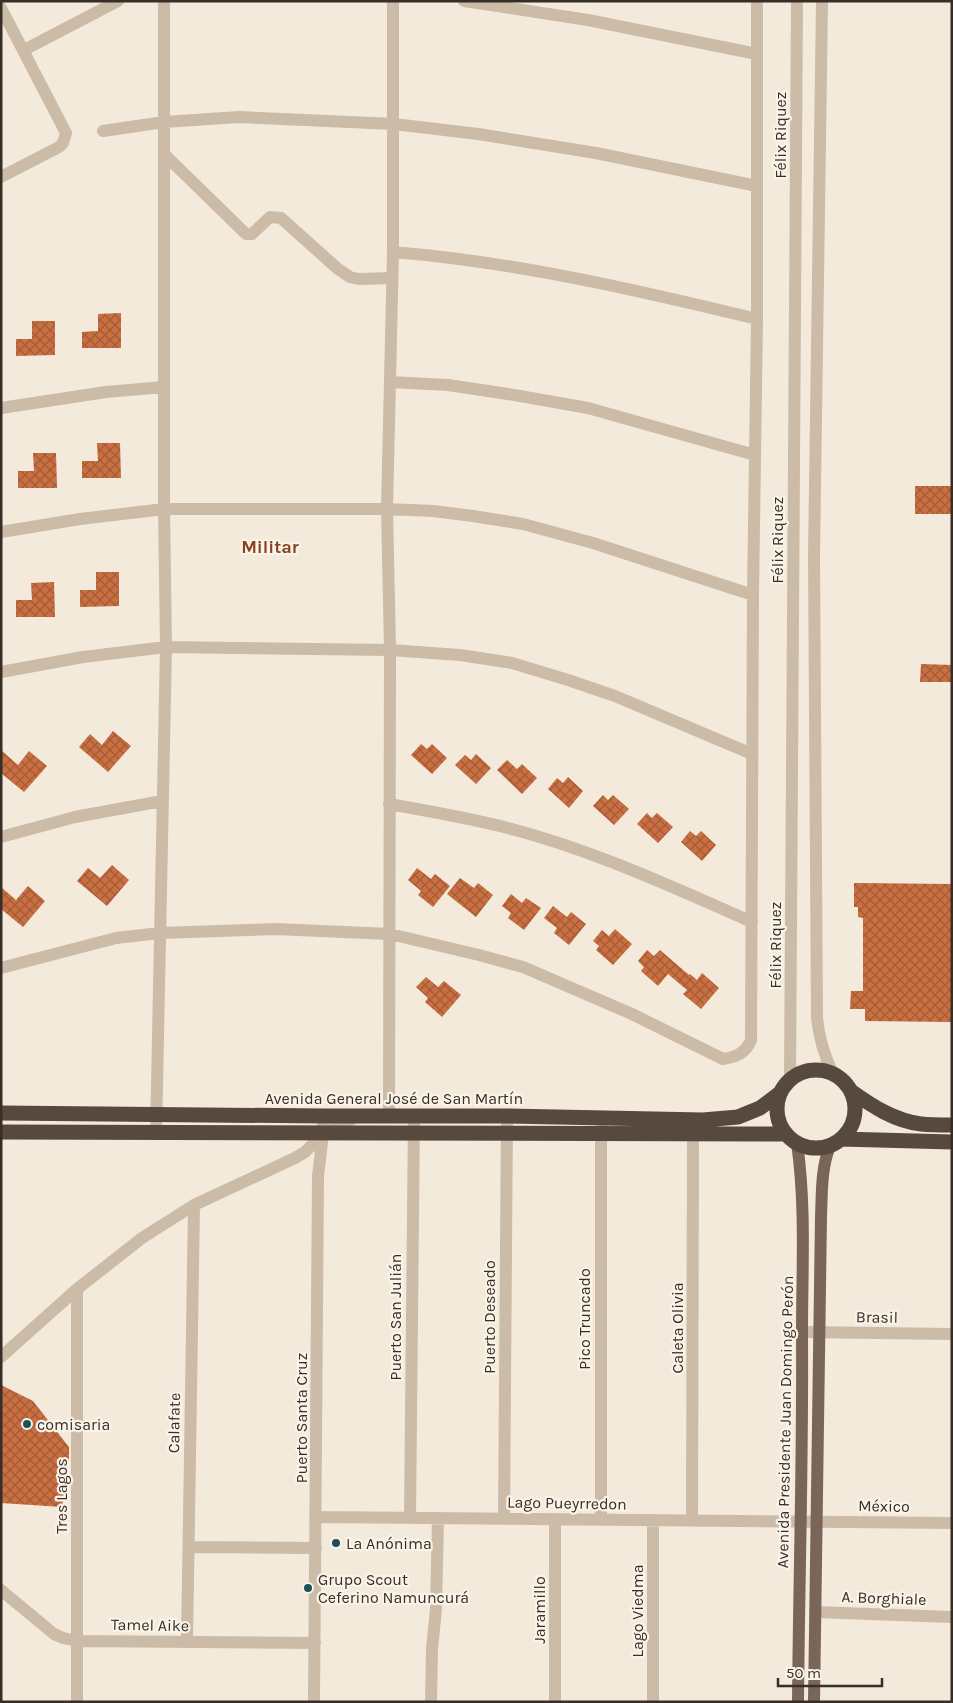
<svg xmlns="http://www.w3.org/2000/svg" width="953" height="1703" viewBox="0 0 953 1703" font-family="Karla,sans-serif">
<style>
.building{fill:url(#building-cross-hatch)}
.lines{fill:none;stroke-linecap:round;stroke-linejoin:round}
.minor{stroke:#cbbba7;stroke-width:12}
.major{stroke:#7a6658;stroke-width:12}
.highway{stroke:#58493e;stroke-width:15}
.poi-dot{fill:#1c505a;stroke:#faf3e8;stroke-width:2}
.labels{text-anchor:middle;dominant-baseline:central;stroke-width:4.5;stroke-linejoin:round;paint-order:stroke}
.street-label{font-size:16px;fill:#372e28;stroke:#faf3e8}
.poi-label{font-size:16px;fill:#372e28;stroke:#faf3e8;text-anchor:start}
.neighbourhood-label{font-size:18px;font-weight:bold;fill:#89411e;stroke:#faf3e8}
</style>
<defs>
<pattern id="building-cross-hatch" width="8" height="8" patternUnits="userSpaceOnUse" patternTransform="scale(1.25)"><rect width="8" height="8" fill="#c96f42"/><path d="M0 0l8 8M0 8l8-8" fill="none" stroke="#a45c37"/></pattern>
</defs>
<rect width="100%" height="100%" fill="#f3eadb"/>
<path class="building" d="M 121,313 L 121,348 L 82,348 L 82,332 L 98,331 L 98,314 Z
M 32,321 L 55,321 L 55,355 L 16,356 L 16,339 L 32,339 Z
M 97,443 L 120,443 L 121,478 L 82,478 L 82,461 L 98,461 Z
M 33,453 L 56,453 L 57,488 L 18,488 L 18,471 L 34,471 Z
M 915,486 L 952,486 L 952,514 L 915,514 Z
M 96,572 L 119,572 L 119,606 L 80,607 L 80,590 L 96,590 Z
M 54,582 L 55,617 L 16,617 L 16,600 L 32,600 L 31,583 Z
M 921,664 L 952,665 L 952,682 L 920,682 Z
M 113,731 L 131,746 L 108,772 L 79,747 L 90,734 L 102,745 Z
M 421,744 L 427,749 L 432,744 L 447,758 L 432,774 L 411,755 Z
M 1,750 L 18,765 L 29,751 L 47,766 L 24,792 L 1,773 Z
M 476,754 L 491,768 L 476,784 L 455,765 L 465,755 L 471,760 Z
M 507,760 L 517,769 L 522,764 L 537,778 L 522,794 L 497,770 Z
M 568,777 L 583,791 L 569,808 L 548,789 L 557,778 L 563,783 Z
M 603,795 L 608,800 L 613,795 L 629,809 L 614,825 L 593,806 Z
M 647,813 L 652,818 L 657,813 L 673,827 L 658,843 L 637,824 Z
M 690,831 L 696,836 L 701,831 L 716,845 L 702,861 L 681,842 Z
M 112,865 L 129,880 L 107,906 L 77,881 L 88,868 L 100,878 Z
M 417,868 L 431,879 L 435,874 L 450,886 L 433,907 L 418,895 L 421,891 L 408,880 Z
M 460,878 L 474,888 L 478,883 L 493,895 L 476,917 L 447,894 Z
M 854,883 L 952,884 L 952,1022 L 865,1021 L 865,1009 L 850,1009 L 851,991 L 863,991 L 863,918 L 858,917 L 858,907 L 854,907 Z
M 28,886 L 45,901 L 23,927 L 1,909 L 1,887 L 16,900 Z
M 511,894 L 522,903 L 526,898 L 541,908 L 524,930 L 508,918 L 511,913 L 502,906 Z
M 553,906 L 567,917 L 571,912 L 586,924 L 569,945 L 554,933 L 557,928 L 544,918 Z
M 615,929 L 632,944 L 613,965 L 596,950 L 599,946 L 593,941 L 602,930 L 609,936 Z
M 647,950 L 654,956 L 660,950 L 689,975 L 690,974 L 697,980 L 702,973 L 719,988 L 701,1009 L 683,994 L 687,990 L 668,974 L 658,986 L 641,971 L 644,967 L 638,961 Z
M 426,977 L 438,987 L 444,981 L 461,995 L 442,1017 L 425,1002 L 428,998 L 416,987 Z
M 1,1385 L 33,1401 L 69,1447 L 69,1458 L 62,1507 L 1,1503 Z"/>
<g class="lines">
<path class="minor" d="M 464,1 L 588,20 L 757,54
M 822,1 L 814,556 L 817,1018 C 819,1038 824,1055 833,1074
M 1,8 L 66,133 L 63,143 L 59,147 L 1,177
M 24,50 L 118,1
M 103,131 L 164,122 L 239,117 L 394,124 L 478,134 L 596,153 L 757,186
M 164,154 L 246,234 L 252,234 L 270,217 L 281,218 L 338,269 L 350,277 L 359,279 L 392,278
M 393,252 C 516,262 637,290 757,319
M 390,382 L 448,385 L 508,394 L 588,408 L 755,455
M 1,408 L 106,392 L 164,387
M 1,532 L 80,519 L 164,509 L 387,509 L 433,511 L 473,516 L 523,524 L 593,543 L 753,595
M 1,672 L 83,657 L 166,647 L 390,650 L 460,655 L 512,663 L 568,680 L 615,696 L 752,754
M 389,804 C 429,811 469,818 508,828 C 593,850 673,887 752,922
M 1,837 L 75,817 L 162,801
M 1,968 L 116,938 L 160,933 L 275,929 L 390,934 L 479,955 L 523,967 L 632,1014 L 723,1059 C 736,1057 746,1053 751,1040 L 753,595 L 757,319 L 757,1
M 790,1079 L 797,1
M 389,1115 L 390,650 L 387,509 L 393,252 L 393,1
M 156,1134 L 166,647 L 164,509 L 164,1
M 802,1332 L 952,1334
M 1,1357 L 77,1289 L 142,1238 L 194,1205 L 295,1158 L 305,1152 L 323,1134 L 358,1116
M 317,1517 L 952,1523
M 410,1518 L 414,1116
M 504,1519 L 507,1116
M 601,1520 L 601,1134 L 602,1125
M 653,1520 L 653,1702
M 692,1521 L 693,1135
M 189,1547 L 316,1548
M 1,1590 L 54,1634 L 63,1638 L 77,1641 L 315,1643
M 815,1612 L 952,1617
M 187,1642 L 194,1205
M 77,1702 L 77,1289
M 314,1702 L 318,1176 L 323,1134 L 323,1116
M 431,1702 L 432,1649 L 436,1609 L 438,1518
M 555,1702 L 555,1519"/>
<path class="major" d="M 797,1143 C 806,1206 802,1270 802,1333 C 803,1456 799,1579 798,1702
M 814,1702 L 821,1217 C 822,1193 821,1168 830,1146"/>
<path class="highway" d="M777 1109a39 39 0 1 1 78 0a39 39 0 1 1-78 0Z
M 851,1091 C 872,1106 895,1121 921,1124 C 931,1125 942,1125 952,1125
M 1,1113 L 323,1116 L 507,1116 L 703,1120 L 738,1117 L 760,1108 L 780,1093
M 1,1132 C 263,1135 524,1135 785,1134
M 841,1139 L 952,1142"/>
</g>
<g class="poi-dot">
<circle cx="27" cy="1424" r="5"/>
<circle cx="336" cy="1543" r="5"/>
<circle cx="308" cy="1588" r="5"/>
</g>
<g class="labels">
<g class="street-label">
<text transform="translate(780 135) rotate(-90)">Félix Riquez</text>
<text transform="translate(777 540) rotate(-90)">Félix Riquez</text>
<text transform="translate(775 945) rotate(-90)">Félix Riquez</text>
<text x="394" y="1098">Avenida General José de San Martín</text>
<text transform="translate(395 1317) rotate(-90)">Puerto San Julián</text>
<text transform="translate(489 1317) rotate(-90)">Puerto Deseado</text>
<text transform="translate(877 1317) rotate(1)">Brasil</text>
<text transform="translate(584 1319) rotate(-90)">Pico Truncado</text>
<text transform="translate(677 1328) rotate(-90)">Caleta Olivia</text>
<text transform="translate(301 1418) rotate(-90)">Puerto Santa Cruz</text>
<text transform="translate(785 1422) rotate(-89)">Avenida Presidente Juan Domingo Perón</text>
<text transform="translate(174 1423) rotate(-89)">Calafate</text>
<text transform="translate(61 1496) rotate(-90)">Tres Lagos</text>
<text transform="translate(567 1503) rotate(1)">Lago Pueyrredon</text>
<text transform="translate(884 1506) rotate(1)">México</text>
<text transform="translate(884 1598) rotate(2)">A. Borghiale</text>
<text transform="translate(539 1610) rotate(-90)">Jaramillo</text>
<text transform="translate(637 1611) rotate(-90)">Lago Viedma</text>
<text transform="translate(150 1625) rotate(1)">Tamel Aike</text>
</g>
<g class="poi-label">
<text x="37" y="1424">comisaria</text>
<text x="346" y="1543">La Anónima</text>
<text x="318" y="1579">Grupo Scout<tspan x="318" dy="18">Ceferino Namuncurá</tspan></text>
</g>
<g class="neighbourhood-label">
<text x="270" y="547">Militar</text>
</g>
</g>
<rect width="953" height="1703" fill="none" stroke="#372e28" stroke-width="5"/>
<path d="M778 1678v8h104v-8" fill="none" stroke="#372e28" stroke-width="2.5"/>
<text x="786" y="1678" font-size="15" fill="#372e28" stroke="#faf3e8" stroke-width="4" paint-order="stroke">50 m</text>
</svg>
